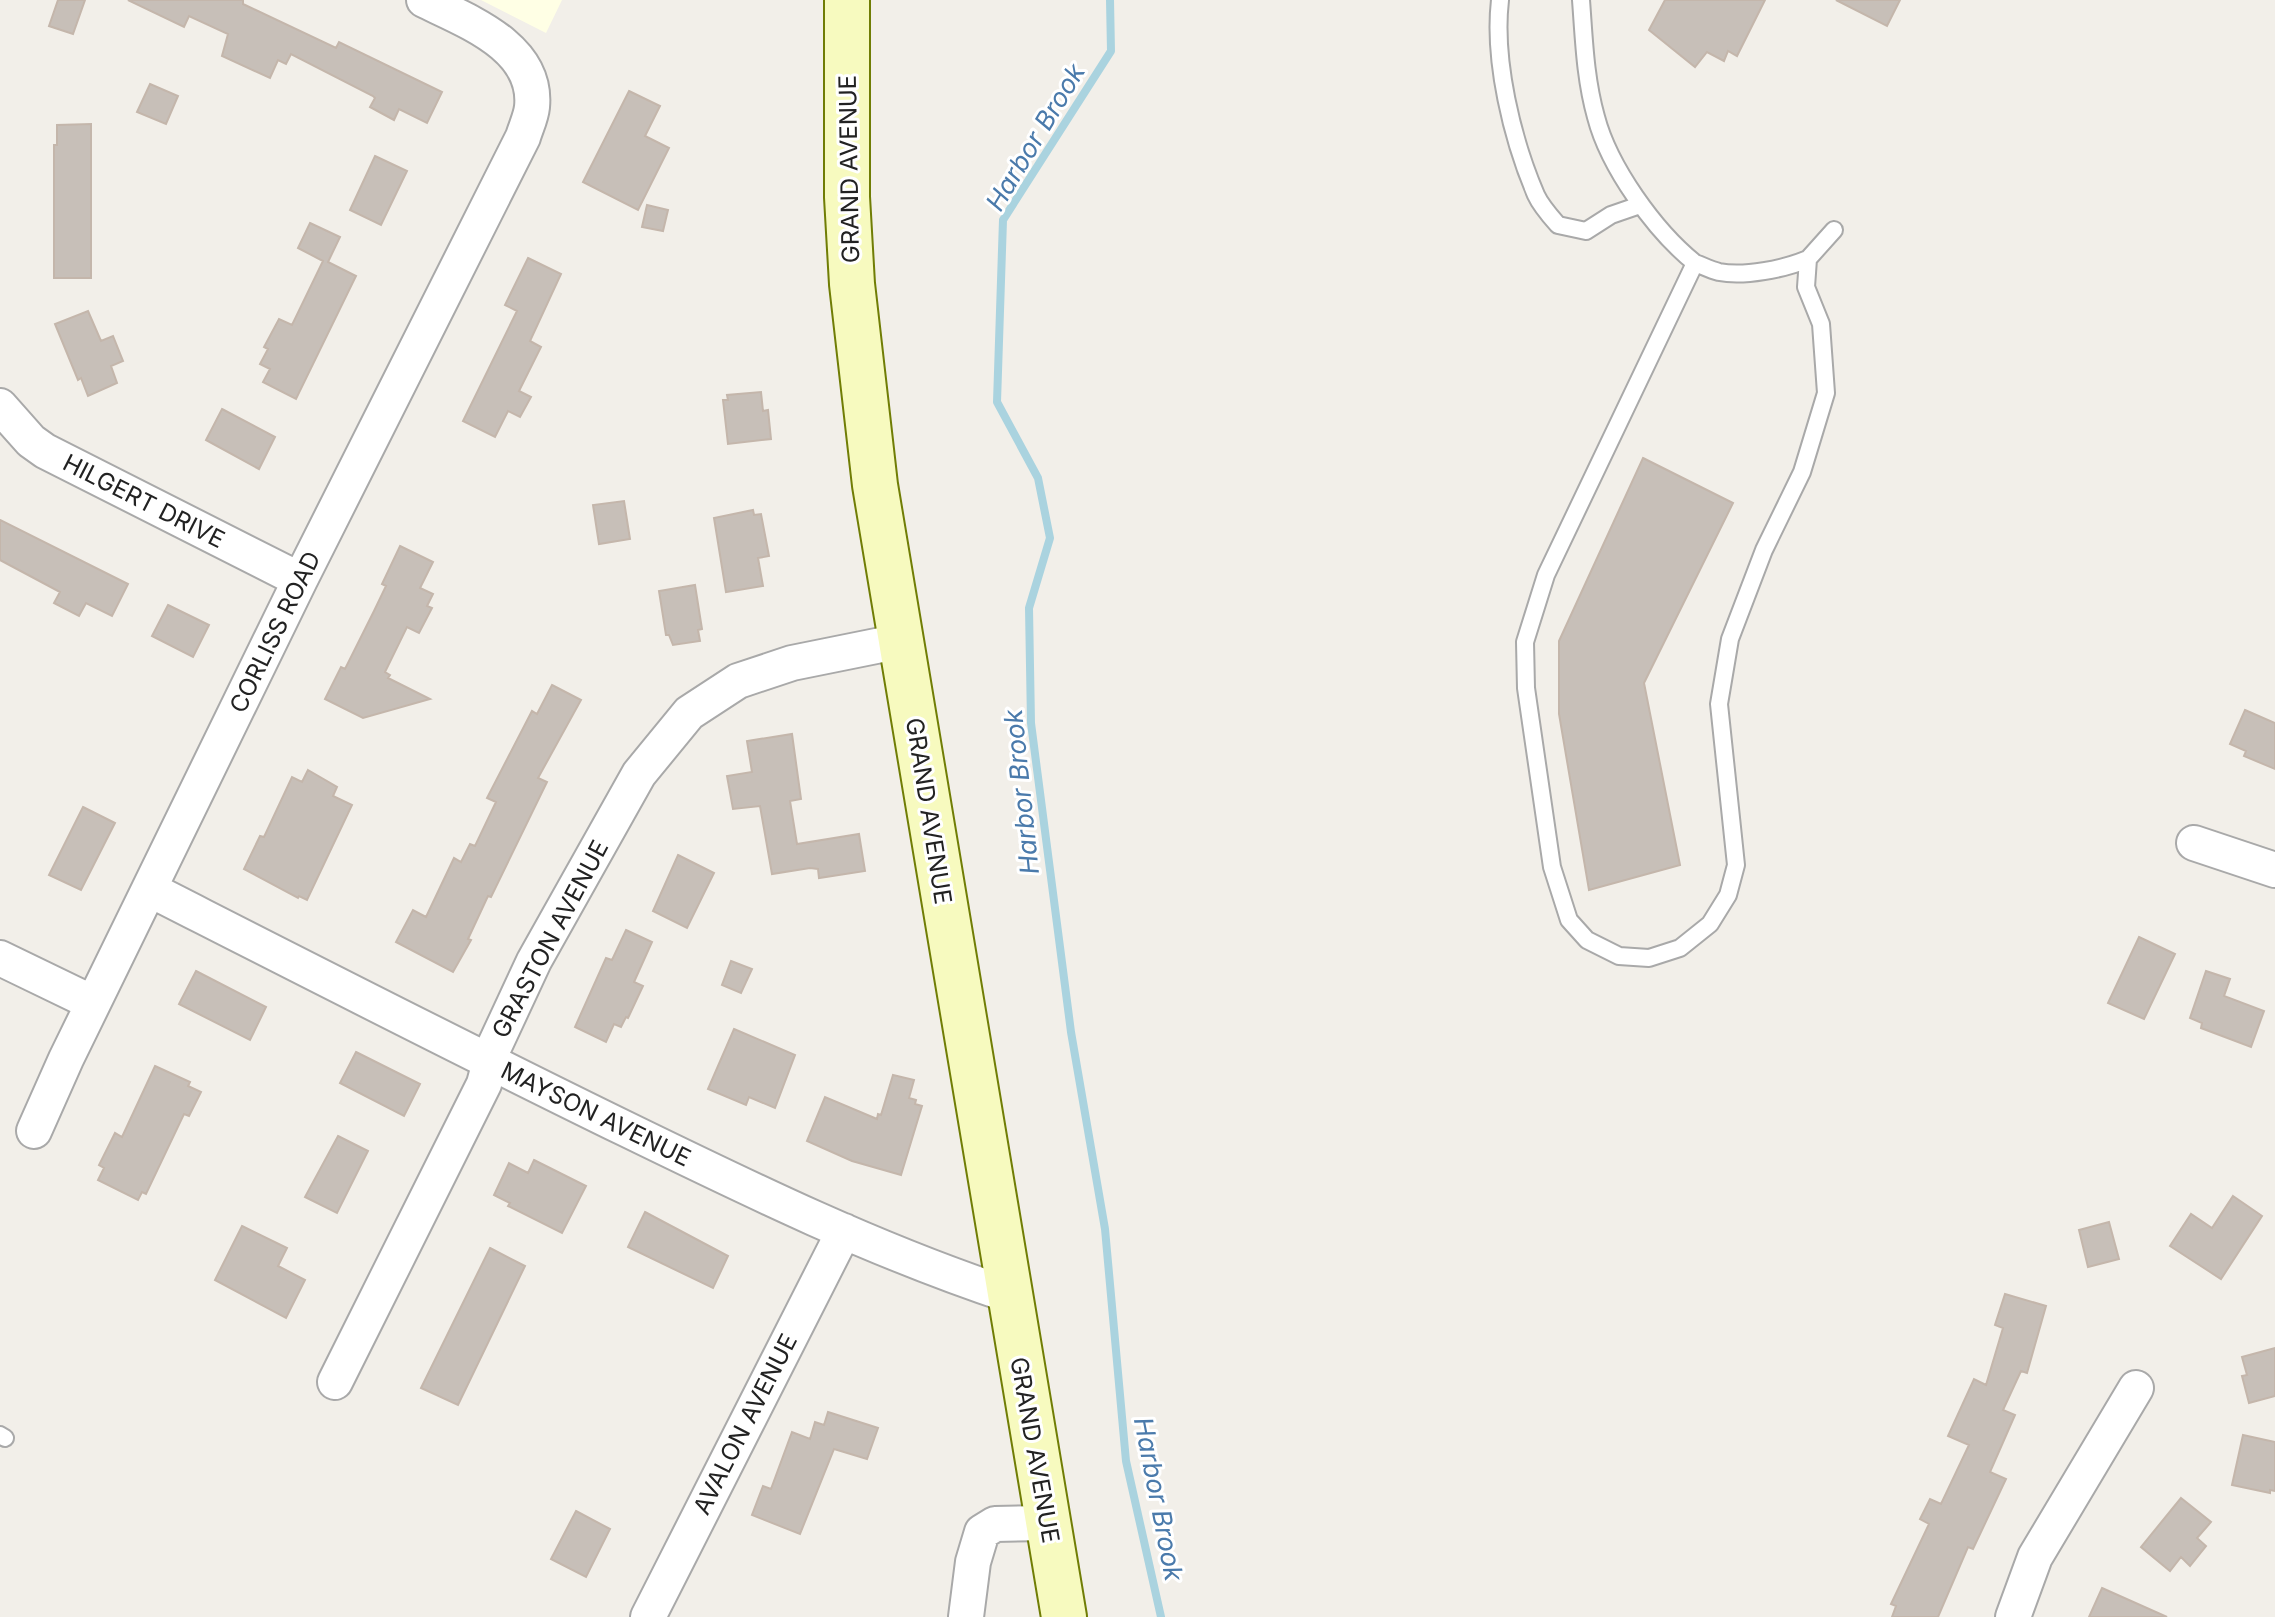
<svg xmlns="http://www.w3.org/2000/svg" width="2275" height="1617" viewBox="0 0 2275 1617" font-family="Inter,sans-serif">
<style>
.education{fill:#ffffe5}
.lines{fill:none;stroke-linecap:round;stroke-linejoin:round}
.stream{stroke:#aad3df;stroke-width:8}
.building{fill:#c7bfb8;stroke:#c4b6ab;stroke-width:2}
.lane-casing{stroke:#a9a9a9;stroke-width:20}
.street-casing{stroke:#a9a9a9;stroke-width:38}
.secondary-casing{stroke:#707d05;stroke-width:48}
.lane{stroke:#fff;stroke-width:16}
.street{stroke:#fff;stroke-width:34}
.secondary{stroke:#f7fabf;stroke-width:44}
.labels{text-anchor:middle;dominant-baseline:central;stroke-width:6;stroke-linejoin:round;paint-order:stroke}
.street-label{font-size:24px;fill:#222;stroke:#fff}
.water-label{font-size:26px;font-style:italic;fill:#4a7aab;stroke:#fff}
</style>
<rect width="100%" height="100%" fill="#f2efe9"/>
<path class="education" d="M 481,0 L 562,0 L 546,33 Z"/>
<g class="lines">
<path class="stream" d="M 1110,0 L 1111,51 L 1003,220 L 997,402 L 1038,478 L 1050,538 L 1029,608 L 1031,723 L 1071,1032 L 1105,1229 L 1126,1461 L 1161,1617"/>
</g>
<path class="building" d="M 58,0 L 85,0 L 73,34 L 49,26 Z
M 128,0 L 243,0 L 243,4 L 336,48 L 339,42 L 442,92 L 427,123 L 399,109 L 394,120 L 370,107 L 375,98 L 373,96 L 291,54 L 286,64 L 278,60 L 270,78 L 222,56 L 228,34 L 189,16 L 184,27 Z
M 1665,0 L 1765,0 L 1737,56 L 1728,51 L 1724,61 L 1707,52 L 1695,67 L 1649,30 Z
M 1836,0 L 1900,0 L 1887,26 Z
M 150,84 L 178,96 L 166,124 L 137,112 Z
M 629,91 L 660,106 L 645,136 L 669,148 L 638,210 L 583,182 Z
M 91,124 L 91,278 L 54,278 L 54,145 L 57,145 L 57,125 Z
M 375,156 L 407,171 L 381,225 L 350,210 Z
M 647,205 L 668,210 L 663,231 L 642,227 Z
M 310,223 L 340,237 L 328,262 L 356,276 L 296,399 L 263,382 L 270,369 L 260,364 L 268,349 L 264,347 L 279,319 L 292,325 L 323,261 L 298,248 Z
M 528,258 L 561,274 L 530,341 L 541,347 L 519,391 L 531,397 L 520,417 L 508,411 L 495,437 L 463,421 L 517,311 L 505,305 Z
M 88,311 L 101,341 L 113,336 L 123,361 L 111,366 L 117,383 L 88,396 L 81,378 L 78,380 L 55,324 Z
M 761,392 L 763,411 L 768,410 L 771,439 L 728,444 L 723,400 L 728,400 L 727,395 Z
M 222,409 L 275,437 L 259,469 L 206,440 Z
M 1643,458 L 1733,503 L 1644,683 L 1680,865 L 1589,890 L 1559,714 L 1559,641 Z
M 624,501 L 630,539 L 599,544 L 593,505 Z
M 753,510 L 754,515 L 761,514 L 769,556 L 758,558 L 763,586 L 726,592 L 714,518 Z
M 0,520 L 128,584 L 112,616 L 86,603 L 79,616 L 54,603 L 60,592 L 0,560 Z
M 400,546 L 433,562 L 420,588 L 433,594 L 427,606 L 432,608 L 419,633 L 407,627 L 385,672 L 390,675 L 388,678 L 430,699 L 363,718 L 325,699 L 341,667 L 345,669 L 374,611 L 386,586 L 382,584 Z
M 695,585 L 702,629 L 698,630 L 700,641 L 673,645 L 669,635 L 666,635 L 659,591 Z
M 168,605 L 209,625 L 193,657 L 152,636 Z
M 552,685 L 581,700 L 538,778 L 547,782 L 491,897 L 488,896 L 468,939 L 471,940 L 453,972 L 396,942 L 413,910 L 426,917 L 454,858 L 461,862 L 470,844 L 475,846 L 496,802 L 487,798 L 532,711 L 537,714 Z
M 2245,710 L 2275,723 L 2275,769 L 2244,756 L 2246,751 L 2230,744 Z
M 792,734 L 801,799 L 790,801 L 797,844 L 859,834 L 865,871 L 819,878 L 818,869 L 810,868 L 772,874 L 760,806 L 733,809 L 727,776 L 752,772 L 747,741 Z
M 308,770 L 337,787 L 333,796 L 352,805 L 307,900 L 299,896 L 298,898 L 244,869 L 260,836 L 264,837 L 292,777 L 302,782 Z
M 83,807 L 115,823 L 81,890 L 49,875 Z
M 678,855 L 714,873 L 687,928 L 653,911 Z
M 626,930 L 652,942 L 634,982 L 643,986 L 628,1018 L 626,1017 L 621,1027 L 614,1024 L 606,1042 L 575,1027 L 606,958 L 612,960 Z
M 2139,937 L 2175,954 L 2144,1019 L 2108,1003 Z
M 731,961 L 752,969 L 741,993 L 722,985 Z
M 196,971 L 266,1007 L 250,1040 L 179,1004 Z
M 2206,971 L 2230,979 L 2224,996 L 2264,1011 L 2251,1047 L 2201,1028 L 2202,1023 L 2190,1018 Z
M 734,1029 L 795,1055 L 775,1108 L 749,1097 L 746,1105 L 708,1089 Z
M 356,1052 L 420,1084 L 404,1116 L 340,1083 Z
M 155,1066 L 190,1082 L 188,1086 L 201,1092 L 189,1116 L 184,1114 L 146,1194 L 142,1192 L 138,1200 L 98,1180 L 104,1168 L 99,1165 L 115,1133 L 122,1137 Z
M 893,1075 L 914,1080 L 909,1098 L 916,1100 L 915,1104 L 922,1106 L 901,1175 L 852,1161 L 807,1141 L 825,1097 L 877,1119 L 878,1114 L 881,1115 Z
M 338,1136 L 368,1151 L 337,1213 L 305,1197 Z
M 534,1160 L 586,1186 L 562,1233 L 508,1206 L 510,1203 L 494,1195 L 509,1163 L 528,1173 Z
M 2233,1196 L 2262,1216 L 2221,1279 L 2170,1246 L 2191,1214 L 2212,1228 Z
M 645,1212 L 728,1256 L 713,1288 L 628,1247 Z
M 2109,1222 L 2119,1259 L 2088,1267 L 2079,1230 Z
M 242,1226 L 287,1248 L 278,1266 L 305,1280 L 286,1318 L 215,1280 Z
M 490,1248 L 525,1266 L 458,1405 L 421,1388 Z
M 2005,1294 L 2046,1306 L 2027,1373 L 2021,1371 L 2003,1410 L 2015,1415 L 1990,1472 L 2006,1479 L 1973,1549 L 1968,1547 L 1938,1617 L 1892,1617 L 1896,1606 L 1891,1604 L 1929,1524 L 1920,1519 L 1930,1499 L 1941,1504 L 1969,1445 L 1948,1436 L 1974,1379 L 1986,1385 L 2003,1328 L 1995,1325 Z
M 2275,1348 L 2275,1396 L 2249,1403 L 2242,1376 L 2247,1375 L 2242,1357 Z
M 828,1412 L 878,1428 L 867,1459 L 834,1449 L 800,1534 L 752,1515 L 763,1486 L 771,1489 L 792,1432 L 810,1439 L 815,1422 L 824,1425 Z
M 2243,1435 L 2275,1442 L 2275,1491 L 2270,1490 L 2270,1493 L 2232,1485 Z
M 2181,1498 L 2211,1522 L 2197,1538 L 2206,1546 L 2190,1566 L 2181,1557 L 2170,1571 L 2141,1547 Z
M 576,1511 L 610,1529 L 586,1577 L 551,1559 Z
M 2102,1588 L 2167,1617 L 2089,1617 Z"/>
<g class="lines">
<g class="lane-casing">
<path id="lane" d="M 1500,0 C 1493,60 1512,139 1536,195 C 1541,206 1550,216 1558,225 L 1586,231 L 1611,215 L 1640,205
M 1581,0 C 1584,39 1585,78 1596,117 C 1609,167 1655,231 1695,263
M 1808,259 C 1784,269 1744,277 1719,272 C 1711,270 1703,266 1695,263 L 1546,575 L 1525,642 L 1526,688 L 1552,867 L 1569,920 L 1587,940 L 1619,956 L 1649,958 L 1680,948 L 1710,924 L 1728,895 L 1736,865 L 1719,704 L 1730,639 L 1764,550 L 1802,472 L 1826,393 L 1821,324 L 1806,287 L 1808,259 L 1834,230
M 0,1435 L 5,1438"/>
</g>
<g class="street-casing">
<path id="street" d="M 0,406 L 31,441 L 45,451 L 300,580
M 2194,843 L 2275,870
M 149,889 C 308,970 466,1051 626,1129 C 751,1190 876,1251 1009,1295
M 0,958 L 93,1003
M 34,1131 L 66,1059 L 300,580 L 523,137 C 526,127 531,117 532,107 C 538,47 467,21 424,0
M 335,1382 L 484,1084 L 494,1047 L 534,961 L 639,774 L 689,713 L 738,681 L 792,663 L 901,641
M 648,1617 L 844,1231
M 966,1617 L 973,1562 L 982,1532 L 995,1524 L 1047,1523
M 2013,1617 L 2035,1557 L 2136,1388"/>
</g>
<g class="secondary-casing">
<path id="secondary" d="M 847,0 L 847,197 L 852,284 L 875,485 L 1064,1617"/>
</g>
<use href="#lane" class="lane"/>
<use href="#street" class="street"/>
<use href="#secondary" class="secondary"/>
</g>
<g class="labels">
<g class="street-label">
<text transform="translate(849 169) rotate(-91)">GRAND AVENUE</text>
<text transform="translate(144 501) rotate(27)">HILGERT DRIVE</text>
<text transform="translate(275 632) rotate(-64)">CORLISS ROAD</text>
<text transform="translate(929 811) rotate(81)">GRAND AVENUE</text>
<text transform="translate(550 939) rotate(-62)">GRASTON AVENUE</text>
<text transform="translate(596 1114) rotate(26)">MAYSON AVENUE</text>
<text transform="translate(745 1424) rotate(-63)">AVALON AVENUE</text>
<text transform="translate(1035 1450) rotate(80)">GRAND AVENUE</text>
</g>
<g class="water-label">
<text transform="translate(1035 137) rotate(-59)">Harbor Brook</text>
<text transform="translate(1021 792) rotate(-96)">Harbor Brook</text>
<text transform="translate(1159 1499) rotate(79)">Harbor Brook</text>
</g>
</g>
</svg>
